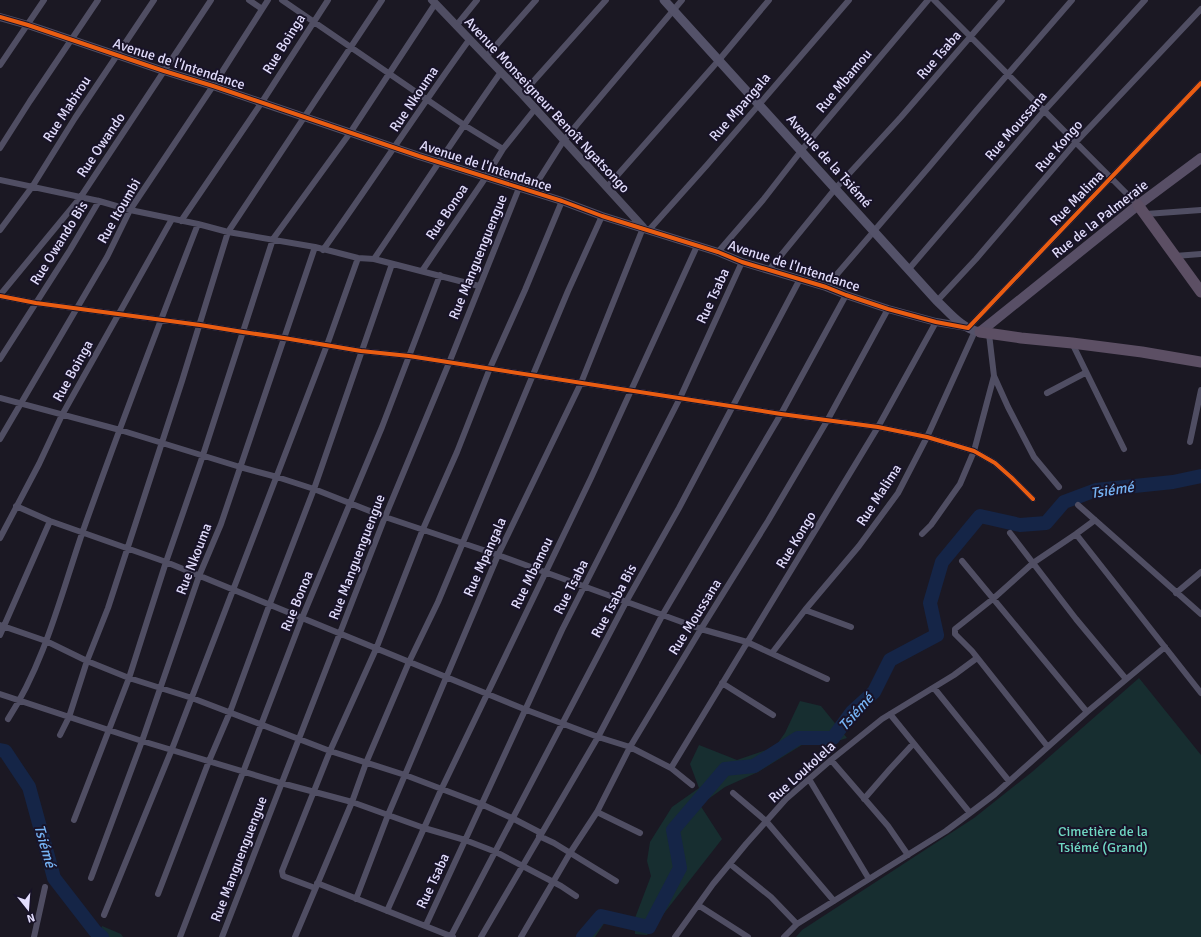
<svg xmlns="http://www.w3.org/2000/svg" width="1201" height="937" viewBox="0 0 1201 937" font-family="Signika,sans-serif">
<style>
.green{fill:#172e30}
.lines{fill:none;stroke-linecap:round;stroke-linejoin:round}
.river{stroke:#152547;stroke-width:14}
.minor{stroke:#504e63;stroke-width:6}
.tertiary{stroke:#504e63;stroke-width:8}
.secondary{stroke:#545269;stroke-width:9}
.primary{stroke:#584f66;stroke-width:10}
.trunk{stroke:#5c4f64;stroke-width:11}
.cycleway-casing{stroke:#181328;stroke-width:6}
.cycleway{stroke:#e95d12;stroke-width:4}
.labels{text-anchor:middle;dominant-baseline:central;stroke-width:4;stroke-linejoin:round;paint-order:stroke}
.street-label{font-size:14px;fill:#e2ddfc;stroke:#181328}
.park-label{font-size:14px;fill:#6fd7c2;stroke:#181328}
.water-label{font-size:15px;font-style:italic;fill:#75b2f3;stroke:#181328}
</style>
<rect width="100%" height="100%" fill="#1b1823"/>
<path class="green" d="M 1139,678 L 1201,755 L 1201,937 L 796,937 L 802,930 L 974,818 L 1032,772 Z
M 800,701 L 821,706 L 847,738 L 825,745 L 805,743 L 758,772 L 725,787 L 700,805 L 722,839 L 647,935 L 635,934 L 635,918 L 651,876 L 647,861 L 650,842 L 672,807 L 699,788 L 690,764 L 699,745 L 737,760 L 775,747 L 785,733 Z
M 591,921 L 605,922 L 595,937 L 579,937 Z
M 102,926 L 121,934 L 123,937 L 99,937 Z"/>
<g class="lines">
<path class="river" d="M 0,750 L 5,751 L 29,787 L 54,878 L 95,931 L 102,937
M 583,937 L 601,916 L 649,927 L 680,868 L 673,830 L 725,769 L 754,766 L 798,738 L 833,738 L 852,712 L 874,692 L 890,660 L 937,635 L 930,603 L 942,562 L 980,516 L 1020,525 L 1046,523 L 1064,502 L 1096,490 L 1173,482 L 1201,476"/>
<path class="minor" d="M 249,0 L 262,9
M 282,0 L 464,125 L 503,149
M 934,0 L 1138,205
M 456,26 L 477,0
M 486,57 L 536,0
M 0,65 L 44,0
M 522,94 L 606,0
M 0,148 L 30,101 L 98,0
M 0,180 L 99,201 L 130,210 L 198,224 L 228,232 L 315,247 L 358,258 L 374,259 L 479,286
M 607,187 L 719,60 L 769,0
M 531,192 L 564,140 L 682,0
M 1146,214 L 1201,210
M 181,221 L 262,102 L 328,0
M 0,230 L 32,187 L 75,118 L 154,0
M 649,230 L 707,165 L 849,0
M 323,250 C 373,180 419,109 469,40
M 718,252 L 763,200 L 801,151 L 928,0
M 1175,256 L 1201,254
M 374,259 C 416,197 457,134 501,72
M 769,270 L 835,189 L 901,117 L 1002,0
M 908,270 L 1044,111 L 1145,0
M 422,271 L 486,177 L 503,149 L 535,109
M 826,287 L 929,167 L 976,111 L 1072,0
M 0,295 L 80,198 L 211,0
M 0,296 L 36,303 L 200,325 L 243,332 L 284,338 L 361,351 L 409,356 L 781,414 L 878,427 L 927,437 L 974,451 L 995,463 L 1012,478 L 1033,499
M 937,301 L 976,259 L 1076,142 L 1201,9
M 968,328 L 1201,83
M 1072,343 L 1124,449
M 0,359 L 70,250 L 99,201
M 994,376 L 1008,407 L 1034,457 L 1059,487
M 1047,393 L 1085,373
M 0,398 L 120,430 L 240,467 L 277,477 L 314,489 L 385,517 L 498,555 L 701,629 L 747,642 L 827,679
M 0,439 L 107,257 L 130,210 L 213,86 L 268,0
M 1190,442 L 1201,390
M 1078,505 L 1201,614
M 16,506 L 50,521 L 166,562 L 524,709 L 598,737 L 630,747 L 671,768 L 692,785
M 1010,533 L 1076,619 L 1126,679
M 922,534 L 931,525 L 960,484 L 974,451 L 994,376 L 989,334
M 1076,534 L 1201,693
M 0,538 L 39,464 L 62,415 L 172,219
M 962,561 L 1087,712
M 1176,593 L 1201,572
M 805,610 L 851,627
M 0,625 L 46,641 L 87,661 L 129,678 L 192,698 L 330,751 L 405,775 L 481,804 L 514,819 L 541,833
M 0,635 L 50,521
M 772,653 L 805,610 L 859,546 L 898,493 L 927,437 L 975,331
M 722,683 L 773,715
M 934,688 L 1009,781
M 0,694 L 142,741 L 281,783 L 352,802 L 424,828 L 465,840 L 496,852 L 561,886 L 576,896
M 890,714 L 970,813
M 8,719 C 46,661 62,590 85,525 C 121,424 159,324 198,224
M 60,735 L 69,717 L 87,661 L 108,608 L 182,381 L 228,232 L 382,0
M 1048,747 L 972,651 L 955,634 L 955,629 L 994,598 L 1033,563 L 1076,534 L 1095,520
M 831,760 L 888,826 L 908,855
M 671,768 L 878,427 L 936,322
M 809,779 L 869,879
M 733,793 L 766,821 L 834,901
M 864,799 L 890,769 L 913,744
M 597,812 L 640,833
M 74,820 L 129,678 L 166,562 L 203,455 L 273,239 L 350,133 L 435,4
M 539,836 L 554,843 L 616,881
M 730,864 L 771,897 L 797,924
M 91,878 L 142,741 L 199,576 L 221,524 L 315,247
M 317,883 L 453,937
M 315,888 L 283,876 L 282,871 L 330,751 L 376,649 L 423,529 L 457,452 L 490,368 L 525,290 L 562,201
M 158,894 L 209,761 L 230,712 L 269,606 L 314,489 L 392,264
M 356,899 L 388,815 L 498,555 L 581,383 L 643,228
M 698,905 L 748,937
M 387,911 L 441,790 L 591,478 L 697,246
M 104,915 L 172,749 L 327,345 L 358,258
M 426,925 L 562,630 L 680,398 L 742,262
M 451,936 L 626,602 L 679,508 L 800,279
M 34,937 L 45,887
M 180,937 L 302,618 L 382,427 L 440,275
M 222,937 L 385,517 L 449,363 L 519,188
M 295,937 L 352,802 L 366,763 L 409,662 L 438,602 L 568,291 L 602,216
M 481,937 L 598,737 L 663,614 L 781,414 L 846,295
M 521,937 L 570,853 L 597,812 L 630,747 L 701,629 L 768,521 L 827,421 L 888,309
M 675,937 L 713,884 L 746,844 L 786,799 L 831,760 L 882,719 L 954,675 L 977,658
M 784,937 L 797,924 L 946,831 L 970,813 L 995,794 L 1087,712 L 1165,647"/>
<path class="tertiary" d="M 432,0 L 522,94 L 643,227
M 0,17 L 28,25 L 164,71 L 213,86 L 419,156 L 562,201 L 602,216 L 718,252 L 742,262 L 826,287 L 846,295 L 888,309 L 936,322 L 967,327"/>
<path class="secondary" d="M 664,0 L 937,301 C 950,313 962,329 980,332"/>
<path class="primary" d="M 980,332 L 1138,205 L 1201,158"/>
<path class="trunk" d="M 1138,205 L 1201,292
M 980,332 L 1021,338 L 1072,343 L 1142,352 L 1201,362"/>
<g class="cycleway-casing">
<path id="cycleway" d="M 0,17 L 28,25 L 164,71 L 213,86 L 419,156 L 562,201 L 602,216 L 718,252 L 742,262 L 826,287 L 846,295 L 888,309 L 936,322 L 968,328 L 1201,83
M 0,296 L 36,303 L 200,325 L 243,332 L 284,338 L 361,351 L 409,356 L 781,414 L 878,427 L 927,437 L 974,451 L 995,463 L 1012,478 L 1033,499"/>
</g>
<use href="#cycleway" class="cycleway"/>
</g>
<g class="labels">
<g class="street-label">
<text transform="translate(284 44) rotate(-58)">Rue Boinga</text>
<text transform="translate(939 55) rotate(-49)">Rue Tsaba</text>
<text transform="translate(179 64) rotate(18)">Avenue de l'Intendance</text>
<text transform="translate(844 81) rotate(-50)">Rue Mbamou</text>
<text transform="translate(414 99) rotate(-56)">Rue Nkouma</text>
<text transform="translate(547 105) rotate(47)">Avenue Monseigneur Benoît Ngatsongo</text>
<text transform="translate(740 107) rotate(-49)">Rue Mpangala</text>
<text transform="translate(67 109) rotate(-57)">Rue Mabirou</text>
<text transform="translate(1016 126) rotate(-49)">Rue Moussana</text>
<text transform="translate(101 145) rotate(-56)">Rue Owando</text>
<text transform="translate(1059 146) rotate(-49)">Rue Kongo</text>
<text transform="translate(829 161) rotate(48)">Avenue de la Tsiémé</text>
<text transform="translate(486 166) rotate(18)">Avenue de l'Intendance</text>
<text transform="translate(1077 198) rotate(-46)">Rue Malima</text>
<text transform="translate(119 211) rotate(-60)">Rue Itoumbi</text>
<text transform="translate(447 212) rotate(-56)">Rue Bonoa</text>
<text transform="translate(1100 219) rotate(-38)">Rue de la Palmeraie</text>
<text transform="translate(59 243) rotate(-58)">Rue Owando Bis</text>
<text transform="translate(478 257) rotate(-68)">Rue Manguenguengue</text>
<text transform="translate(794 266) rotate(18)">Avenue de l'Intendance</text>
<text transform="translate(713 296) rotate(-65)">Rue Tsaba</text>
<text transform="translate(73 371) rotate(-61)">Rue Boinga</text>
<text transform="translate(879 495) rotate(-57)">Rue Malima</text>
<text transform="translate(796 540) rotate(-59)">Rue Kongo</text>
<text transform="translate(357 557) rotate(-69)">Rue Manguenguengue</text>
<text transform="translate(485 557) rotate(-66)">Rue Mpangala</text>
<text transform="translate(194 559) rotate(-69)">Rue Nkouma</text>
<text transform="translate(532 573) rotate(-64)">Rue Mbamou</text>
<text transform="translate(571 587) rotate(-63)">Rue Tsaba</text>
<text transform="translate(297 601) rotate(-68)">Rue Bonoa</text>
<text transform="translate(614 601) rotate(-62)">Rue Tsaba Bis</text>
<text transform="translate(695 617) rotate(-58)">Rue Moussana</text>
<text transform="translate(802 772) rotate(-42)">Rue Loukolela</text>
<text transform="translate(239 859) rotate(-69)">Rue Manguenguengue</text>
<text transform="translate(433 881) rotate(-65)">Rue Tsaba</text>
</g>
<g class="park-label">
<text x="1103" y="831">Cimetière de la<tspan x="1103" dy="16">Tsiémé (Grand)</tspan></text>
</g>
<g class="water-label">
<text transform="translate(1112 490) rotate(-9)">Tsiémé</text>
<text transform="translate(856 712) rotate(-48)">Tsiémé</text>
<text transform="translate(45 846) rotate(74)">Tsiémé</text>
</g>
</g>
<g transform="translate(28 909) rotate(163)" stroke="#181328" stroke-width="3" paint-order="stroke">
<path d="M0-3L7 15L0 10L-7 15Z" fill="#e2ddfc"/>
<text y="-6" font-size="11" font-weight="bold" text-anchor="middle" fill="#e2ddfc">N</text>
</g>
</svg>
